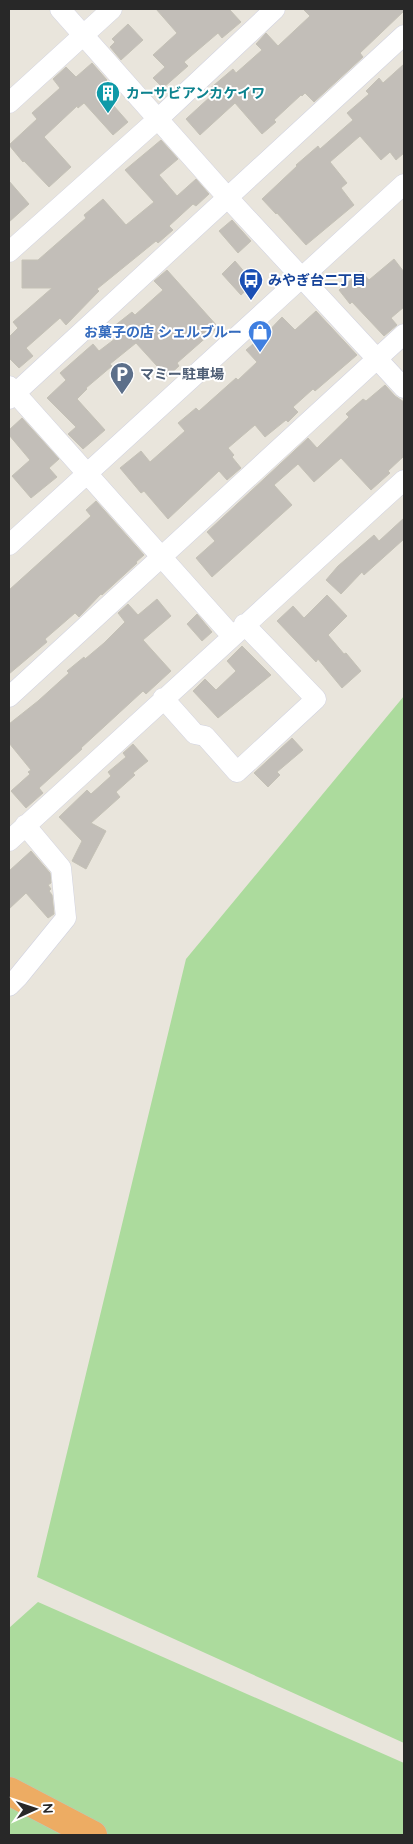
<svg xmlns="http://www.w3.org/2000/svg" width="413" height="1844" viewBox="0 0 413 1844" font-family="Quicksand,'Noto Sans JP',sans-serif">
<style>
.green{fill:#acdb9d}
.building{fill:#c2beb8;stroke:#c4c1b6}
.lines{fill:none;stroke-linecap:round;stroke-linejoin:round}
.minor-casing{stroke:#d1d2e0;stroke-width:21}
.highway-casing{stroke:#c3c3c3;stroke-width:29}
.minor{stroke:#fff;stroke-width:20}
.highway{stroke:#edac63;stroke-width:28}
.labels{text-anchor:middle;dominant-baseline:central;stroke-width:4;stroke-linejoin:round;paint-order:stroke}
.culture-label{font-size:14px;font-weight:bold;fill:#0d838f;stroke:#fff;text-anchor:start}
.transit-label{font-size:14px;font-weight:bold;fill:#164399;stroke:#fff;text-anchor:start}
.shop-label{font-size:14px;font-weight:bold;fill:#366cbe;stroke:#fff;text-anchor:end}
.service-label{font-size:14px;font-weight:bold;fill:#4e5e75;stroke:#fff;text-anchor:start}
</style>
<rect width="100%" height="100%" fill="#e9e5dc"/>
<path class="green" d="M 404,696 L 404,1743 L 37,1577 L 186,959 Z
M 38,1602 L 404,1763 L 404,1835 L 9,1835 L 9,1628 Z"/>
<path class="building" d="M 156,9 L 229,9 L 241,22 L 222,38 L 218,33 L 184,62 L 188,66 L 163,88 L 153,78 L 165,67 L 153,55 L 177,33 Z
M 303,9 L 404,9 L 404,11 L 360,53 L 363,57 L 314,102 L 305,93 L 302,96 L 301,95 L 274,120 L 276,122 L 262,134 L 235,103 L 200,135 L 186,119 L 211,96 L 207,91 L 233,69 L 236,73 L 262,50 L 256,44 L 266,33 L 278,46 L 310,16 Z
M 128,24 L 143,40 L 121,60 L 110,47 L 115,42 L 112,39 Z
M 92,63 L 107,80 L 98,88 L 128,122 L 113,135 L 84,103 L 78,108 L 77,106 L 44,137 L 71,167 L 49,187 L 24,161 L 23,162 L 9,145 L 37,119 L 32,113 L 60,88 L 53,79 L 66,67 L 76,77 Z
M 404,64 L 404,153 L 396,160 L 390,152 L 381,160 L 360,136 L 330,162 L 347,183 L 341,188 L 354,205 L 306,245 L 277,213 L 276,214 L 262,199 L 297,166 L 296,165 L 318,146 L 320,149 L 353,120 L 347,113 L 369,94 L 366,91 L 379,78 L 383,83 Z
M 161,140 L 178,159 L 159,175 L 177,196 L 196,179 L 209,194 L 196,206 L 193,204 L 169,226 L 173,230 L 158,243 L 156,241 L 97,289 L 99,291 L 66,325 L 60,318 L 26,348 L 33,356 L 19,368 L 9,358 L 9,337 L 18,328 L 13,322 L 52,288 L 22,288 L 22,260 L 38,260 L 86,218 L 84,215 L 103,199 L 126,225 L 154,202 L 125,170 Z
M 9,181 L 29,204 L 9,222 Z
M 232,220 L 251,241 L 238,253 L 219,231 Z
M 394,259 L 404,272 L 404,307 L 391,318 L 397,325 L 384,336 L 352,302 L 350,304 L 339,290 L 361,271 L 369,280 Z
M 235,261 L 254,283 L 241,295 L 222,274 Z
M 167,270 L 218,327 L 177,363 L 179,366 L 167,377 L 136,343 L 110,364 L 112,366 L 86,388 L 87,389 L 77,399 L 105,430 L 83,449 L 68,434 L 76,427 L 47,398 L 66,380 L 60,373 L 93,344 L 99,351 L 120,335 L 113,327 L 132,312 L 135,315 L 163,290 L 154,281 Z
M 316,311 L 357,355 L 315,391 L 313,389 L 293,407 L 298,412 L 288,422 L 286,420 L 265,437 L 255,425 L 228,448 L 234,455 L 232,457 L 241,468 L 227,480 L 219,471 L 168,519 L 144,491 L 141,493 L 120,468 L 141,451 L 150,462 L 185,431 L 178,423 L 196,408 L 199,411 L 236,378 L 238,380 L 257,362 L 246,350 L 260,338 L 261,339 L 282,317 L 295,330 Z
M 385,385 L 395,396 L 404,402 L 404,456 L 388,471 L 390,473 L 371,490 L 341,458 L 314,482 L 298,464 L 274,485 L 292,505 L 212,577 L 196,558 L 215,541 L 207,532 L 308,438 L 317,448 L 349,417 L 346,414 L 363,399 L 366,401 Z
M 22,418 L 59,459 L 49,468 L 57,477 L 31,498 L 12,476 L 30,460 L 9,435 L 9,430 Z
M 96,501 L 144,555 L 136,562 L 137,563 L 102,595 L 101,594 L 79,617 L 75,613 L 45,639 L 47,642 L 9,674 L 9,590 L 91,516 L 86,510 Z
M 404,518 L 404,539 L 364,575 L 362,572 L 341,594 L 326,580 L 338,566 L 374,535 L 379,541 Z
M 327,595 L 347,616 L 328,635 L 344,654 L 346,653 L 361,671 L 342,688 L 318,659 L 316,662 L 277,621 L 293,606 L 304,618 Z
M 157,599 L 171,616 L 143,640 L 171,671 L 146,694 L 143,691 L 81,748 L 82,749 L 39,788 L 43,793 L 26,808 L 11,791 L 30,774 L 28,772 L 31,770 L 9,743 L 9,724 L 38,701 L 69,673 L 67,671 L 84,657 L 85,659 L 104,643 L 125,622 L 118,613 L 128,604 L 138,615 Z
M 197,614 L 212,632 L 202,641 L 187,624 Z
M 242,646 L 271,675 L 218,718 L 193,691 L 205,679 L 216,690 L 236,671 L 227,661 Z
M 292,738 L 303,750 L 277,772 L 280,775 L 268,787 L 254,773 Z
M 133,744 L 148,761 L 133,773 L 135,775 L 116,792 L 120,797 L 91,823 L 106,831 L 86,869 L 72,861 L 82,841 L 59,817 L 87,790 L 91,794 L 111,776 L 108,772 L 126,757 L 123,753 Z
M 31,851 L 50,873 L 51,883 L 48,885 L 51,889 L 49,891 L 52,895 L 54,914 L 48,918 L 26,893 L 9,909 L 9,871 Z"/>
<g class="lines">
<g class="minor-casing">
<path id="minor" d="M 60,9 L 228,198 L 404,388
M 9,103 L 112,9
M 9,252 L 159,118 L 275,9
M 9,386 L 232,636
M 9,399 L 404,35
M 9,545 L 404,184
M 9,697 L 404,334
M 163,698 L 195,734 L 205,736 L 237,772 L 316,699 L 244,624
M 9,841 L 404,480
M 9,986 L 18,977 L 66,918 L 61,868 L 25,825"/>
</g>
<g class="highway-casing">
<path id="highway" d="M 9,1791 L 93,1835"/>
</g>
<use href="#minor" class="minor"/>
<use href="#highway" class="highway"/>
</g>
<defs>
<g id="building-pin" transform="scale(1.25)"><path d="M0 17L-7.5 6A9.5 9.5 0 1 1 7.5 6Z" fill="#0f9aa8" stroke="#fff"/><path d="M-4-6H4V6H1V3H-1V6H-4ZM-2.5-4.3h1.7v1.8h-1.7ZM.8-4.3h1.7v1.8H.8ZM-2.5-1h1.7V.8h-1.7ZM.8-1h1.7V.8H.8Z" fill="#fff"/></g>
<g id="bus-pin" transform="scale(1.25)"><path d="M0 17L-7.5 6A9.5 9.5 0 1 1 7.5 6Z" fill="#1a4fb4" stroke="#fff"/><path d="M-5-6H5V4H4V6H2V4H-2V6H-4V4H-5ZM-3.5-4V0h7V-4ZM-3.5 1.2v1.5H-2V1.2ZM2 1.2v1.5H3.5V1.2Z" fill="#fff"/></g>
<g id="shop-pin" transform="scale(1.25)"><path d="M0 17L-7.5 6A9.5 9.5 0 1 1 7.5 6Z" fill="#3f7fe0" stroke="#fff"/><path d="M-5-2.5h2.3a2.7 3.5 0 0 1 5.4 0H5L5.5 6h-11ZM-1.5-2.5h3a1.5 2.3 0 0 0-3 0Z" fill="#fff"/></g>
<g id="parking-pin" transform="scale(1.25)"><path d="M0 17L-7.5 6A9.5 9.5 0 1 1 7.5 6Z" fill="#5c6f8a" stroke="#fff"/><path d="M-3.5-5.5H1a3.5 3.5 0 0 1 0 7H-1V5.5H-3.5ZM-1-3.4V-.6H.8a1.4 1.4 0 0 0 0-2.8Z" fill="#fff"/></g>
</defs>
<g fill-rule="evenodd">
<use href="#building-pin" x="108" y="93"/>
<use href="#bus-pin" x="251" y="280"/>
<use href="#shop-pin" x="260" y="332"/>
<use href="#parking-pin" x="122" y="374"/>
</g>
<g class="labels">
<g class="culture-label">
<text x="126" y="93">カーサビアンカケイワ</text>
</g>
<g class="transit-label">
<text x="268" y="280">みやぎ台二丁目</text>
</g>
<g class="shop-label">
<text x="242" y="332">お菓子の店 シェルブルー</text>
</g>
<g class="service-label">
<text x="140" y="374">マミー駐車場</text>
</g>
</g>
<rect width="413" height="1844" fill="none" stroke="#282828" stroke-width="20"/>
<g transform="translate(35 1809) rotate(87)" stroke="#ffffff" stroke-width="4" paint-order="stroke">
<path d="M0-4L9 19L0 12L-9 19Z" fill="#282828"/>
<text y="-8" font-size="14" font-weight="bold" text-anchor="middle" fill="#282828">N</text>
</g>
</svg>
